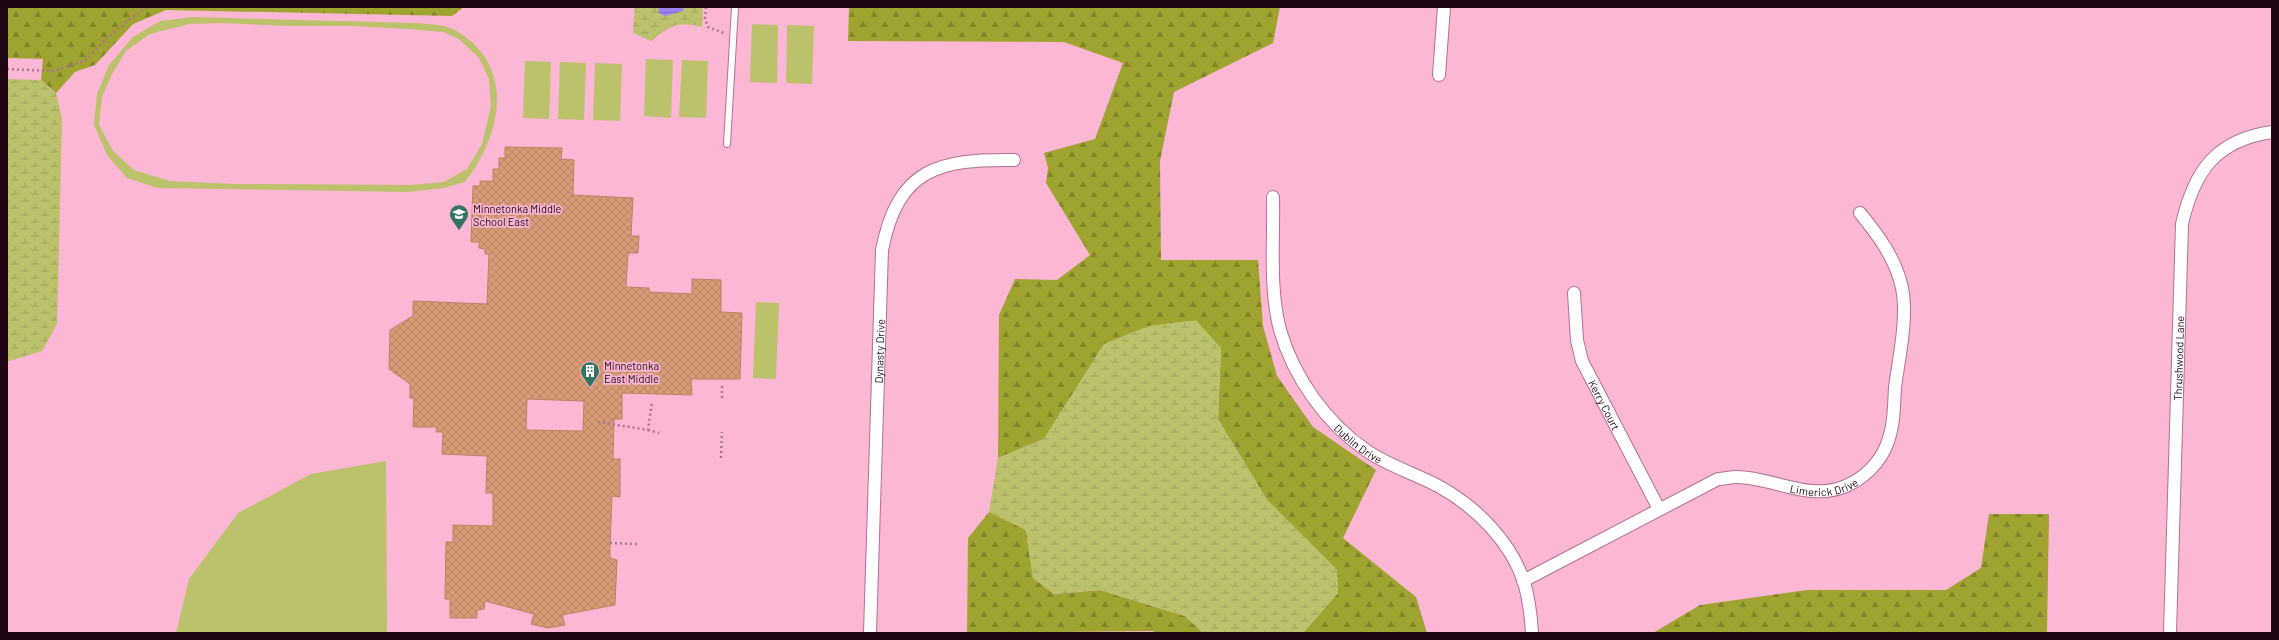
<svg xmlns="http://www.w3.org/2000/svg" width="2279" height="640" viewBox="0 0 2279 640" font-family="Barlow,sans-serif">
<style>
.forest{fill:url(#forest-firs)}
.wetland{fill:url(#wetland-marsh)}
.garden{fill:#bcc16b;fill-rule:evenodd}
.water{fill:url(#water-rules)}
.building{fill:url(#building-cross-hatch);stroke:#bc815f;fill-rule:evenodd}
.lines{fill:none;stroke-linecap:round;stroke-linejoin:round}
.lane-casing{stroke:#b0728e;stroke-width:8}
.street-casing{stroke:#b0728e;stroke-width:14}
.path{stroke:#a8758b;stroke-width:2.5;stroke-dasharray:2 3;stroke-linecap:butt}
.lane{stroke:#fff;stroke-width:6}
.street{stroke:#fff;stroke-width:12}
.labels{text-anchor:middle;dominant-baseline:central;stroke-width:3.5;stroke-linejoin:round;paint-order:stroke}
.poi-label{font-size:11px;fill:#1e0712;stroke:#fbb7d4;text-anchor:start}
.street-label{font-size:11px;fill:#1e0712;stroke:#fbb7d4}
</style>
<defs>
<pattern id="forest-firs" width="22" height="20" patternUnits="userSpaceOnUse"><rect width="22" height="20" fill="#9fa430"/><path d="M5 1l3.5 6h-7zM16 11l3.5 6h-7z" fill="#818427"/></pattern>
<pattern id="wetland-marsh" width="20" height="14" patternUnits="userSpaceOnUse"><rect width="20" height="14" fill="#bcc16b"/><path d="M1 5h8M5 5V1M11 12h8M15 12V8" fill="none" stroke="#a1a45c"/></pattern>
<pattern id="water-rules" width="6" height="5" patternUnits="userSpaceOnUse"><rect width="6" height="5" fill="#9c82f7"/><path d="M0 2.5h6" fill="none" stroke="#7f68c7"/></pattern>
<pattern id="building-cross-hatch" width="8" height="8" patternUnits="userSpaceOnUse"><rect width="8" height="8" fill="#d79b77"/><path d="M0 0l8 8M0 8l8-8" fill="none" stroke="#b88466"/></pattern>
</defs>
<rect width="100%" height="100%" fill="#fbb7d4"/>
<path class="forest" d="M 7,7 L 464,7 L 452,16 L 166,10 L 133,24 L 95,65 L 75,72 L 56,93 L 41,80 L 43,59 L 7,58 Z
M 849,7 L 1280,7 L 1273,43 L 1174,92 L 1160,161 L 1161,260 L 1258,260 L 1263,326 L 1277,376 L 1313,427 L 1376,470 L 1343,538 L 1416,597 L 1427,633 L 1303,633 L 1338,593 L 1337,570 L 1267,500 L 1218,419 L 1221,348 L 1104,344 L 1044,439 L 998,458 L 999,315 L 1015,279 L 1057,280 L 1090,255 L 1046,183 L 1048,168 L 1044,153 L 1095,139 L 1123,63 L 1064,42 L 848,41 Z
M 989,512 L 1026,530 L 1033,578 L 1054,594 L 1100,590 L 1185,616 L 1203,633 L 1156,633 L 1153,631 L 967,633 L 968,538 Z
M 1989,514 L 2049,514 L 2047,633 L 1653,633 L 1700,605 L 1807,590 L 1946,590 L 1981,568 Z"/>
<path class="wetland" d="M 635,7 L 658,7 L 659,13 L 683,11 L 684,7 L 703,7 L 702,27 C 677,21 671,25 651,41 L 633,33 Z
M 7,79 L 41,80 L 56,93 L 62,119 L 57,324 L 42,351 L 9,361 L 7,361 Z
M 1196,320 L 1221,348 L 1218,419 L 1267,500 L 1337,570 L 1338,593 L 1303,633 L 1203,633 L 1185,616 L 1100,590 L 1054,594 L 1033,578 L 1026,530 L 989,512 L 998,458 L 1044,439 L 1104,344 L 1148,326 Z"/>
<path class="garden" d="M 192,17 L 416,23 C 426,24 438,24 447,27 C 458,30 467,38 475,45 C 514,85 495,143 465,182 L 444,188 L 407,192 L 158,188 L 127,178 L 107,155 L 94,125 L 97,94 L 109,65 L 133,37 L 160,21 ZM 220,23 L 289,26 L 352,26 L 408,29 L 443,32 L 459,39 L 479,58 L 489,79 L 491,106 L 482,144 L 467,169 L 444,182 L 410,185 L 234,184 L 170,181 L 134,170 L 113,151 L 99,125 L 102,97 L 112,74 L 126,51 L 150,34 L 189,24 Z
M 752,24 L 778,25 L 777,83 L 750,82 Z
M 787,25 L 814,26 L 812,84 L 786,83 Z
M 646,59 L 673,60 L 671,118 L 644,116 Z
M 682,60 L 708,61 L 706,118 L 679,117 Z
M 525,61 L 551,62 L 549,119 L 523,118 Z
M 560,62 L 586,63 L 584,120 L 558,119 Z
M 595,63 L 622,64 L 620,121 L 593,120 Z
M 756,302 L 779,303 L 776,379 L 753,378 Z
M 386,461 L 387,633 L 176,633 L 189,579 L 238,513 L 311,474 Z"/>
<path class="water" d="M 658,7 L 684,7 L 683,11 L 665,16 L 659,13 Z"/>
<path class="building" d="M 505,147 L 562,148 L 561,159 L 574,160 L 573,195 L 633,198 L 631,236 L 639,236 L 638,253 L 628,253 L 626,287 L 649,288 L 649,292 L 692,294 L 692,279 L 721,280 L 721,312 L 742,313 L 740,379 L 691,379 L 692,395 L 622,393 L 622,419 L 614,419 L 613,459 L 620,459 L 620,497 L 612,496 L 610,547 L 610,558 L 617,560 L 615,605 L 562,615 L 565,625 L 548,628 L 531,624 L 534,614 L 485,601 L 484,609 L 477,610 L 477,618 L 450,618 L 450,599 L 445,599 L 446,542 L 453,542 L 453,525 L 493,526 L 493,493 L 486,493 L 487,456 L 442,454 L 443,432 L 436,432 L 437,427 L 413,427 L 414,398 L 410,398 L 410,384 L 389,369 L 390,330 L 413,316 L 413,301 L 487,304 L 489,254 L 485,254 L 485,249 L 479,248 L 479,242 L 471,242 L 473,186 L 480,186 L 480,181 L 493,181 L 493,169 L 499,169 L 499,158 L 505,158 ZM 527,399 L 584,401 L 583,431 L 526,430 Z"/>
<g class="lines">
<g class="lane-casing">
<path id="lane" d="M 727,144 L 735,7"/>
</g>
<g class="street-casing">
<g id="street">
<path d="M 1439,75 L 1444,7"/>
<path id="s1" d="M 1273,197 C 1274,241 1269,288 1280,330 C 1294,378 1326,423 1367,451 C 1389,466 1416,474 1440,487 C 1476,507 1511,542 1524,582 C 1529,599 1531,616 1532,633"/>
<path id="s2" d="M 1574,293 L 1577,340 L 1582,361 L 1659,509"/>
<path id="s3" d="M 1523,581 L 1718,479 C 1724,479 1730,477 1736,477 C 1773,477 1809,502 1846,486 C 1864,478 1880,463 1887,444 C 1894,427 1894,406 1895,387 C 1899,358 1908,317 1902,288 C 1896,259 1878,235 1860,213"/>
<path id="s4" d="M 870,633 L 882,250 C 898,168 939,159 1014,160"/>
<path id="s5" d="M 2170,633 L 2182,224 C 2194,171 2216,140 2272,132"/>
</g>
</g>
<path class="path" d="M 706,7 L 705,19 L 708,27 L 724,33
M 7,69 L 53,71 L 86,60 L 107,38 L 143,9 L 149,7
M 722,398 L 722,383
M 598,422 L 648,430 L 652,401
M 648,430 L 659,433
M 721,458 L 722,432
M 610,543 L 637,544"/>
<use href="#lane" class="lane"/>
<use href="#street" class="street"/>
</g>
<defs>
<g id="school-pin" transform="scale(1)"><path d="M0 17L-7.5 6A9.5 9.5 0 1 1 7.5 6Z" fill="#347361" stroke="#fbb7d4"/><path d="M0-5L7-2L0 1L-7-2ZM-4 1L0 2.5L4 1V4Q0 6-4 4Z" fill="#fff"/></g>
<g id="building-pin" transform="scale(1)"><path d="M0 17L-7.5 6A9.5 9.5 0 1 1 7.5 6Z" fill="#347361" stroke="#fbb7d4"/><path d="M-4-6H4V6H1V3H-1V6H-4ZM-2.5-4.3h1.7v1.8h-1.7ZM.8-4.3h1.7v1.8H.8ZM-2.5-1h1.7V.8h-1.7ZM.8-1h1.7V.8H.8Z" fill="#fff"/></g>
</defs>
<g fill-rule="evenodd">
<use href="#school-pin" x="459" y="214"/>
<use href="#building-pin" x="590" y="371"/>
</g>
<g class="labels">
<g class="poi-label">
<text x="473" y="208">Minnetonka Middle<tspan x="473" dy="13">School East</tspan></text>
<text x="604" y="365">Minnetonka<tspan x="604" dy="13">East Middle</tspan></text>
</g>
<g class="street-label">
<text stroke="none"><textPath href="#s4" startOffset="282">Dynasty Drive</textPath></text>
<text stroke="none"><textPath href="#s5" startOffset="275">Thrushwood Lane</textPath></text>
<text stroke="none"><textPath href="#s2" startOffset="118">Kerry Court</textPath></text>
<text stroke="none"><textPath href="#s1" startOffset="274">Dublin Drive</textPath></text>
<text stroke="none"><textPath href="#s3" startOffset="328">Limerick Drive</textPath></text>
</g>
</g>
<rect width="2279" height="640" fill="none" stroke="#1e0712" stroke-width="16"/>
</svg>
